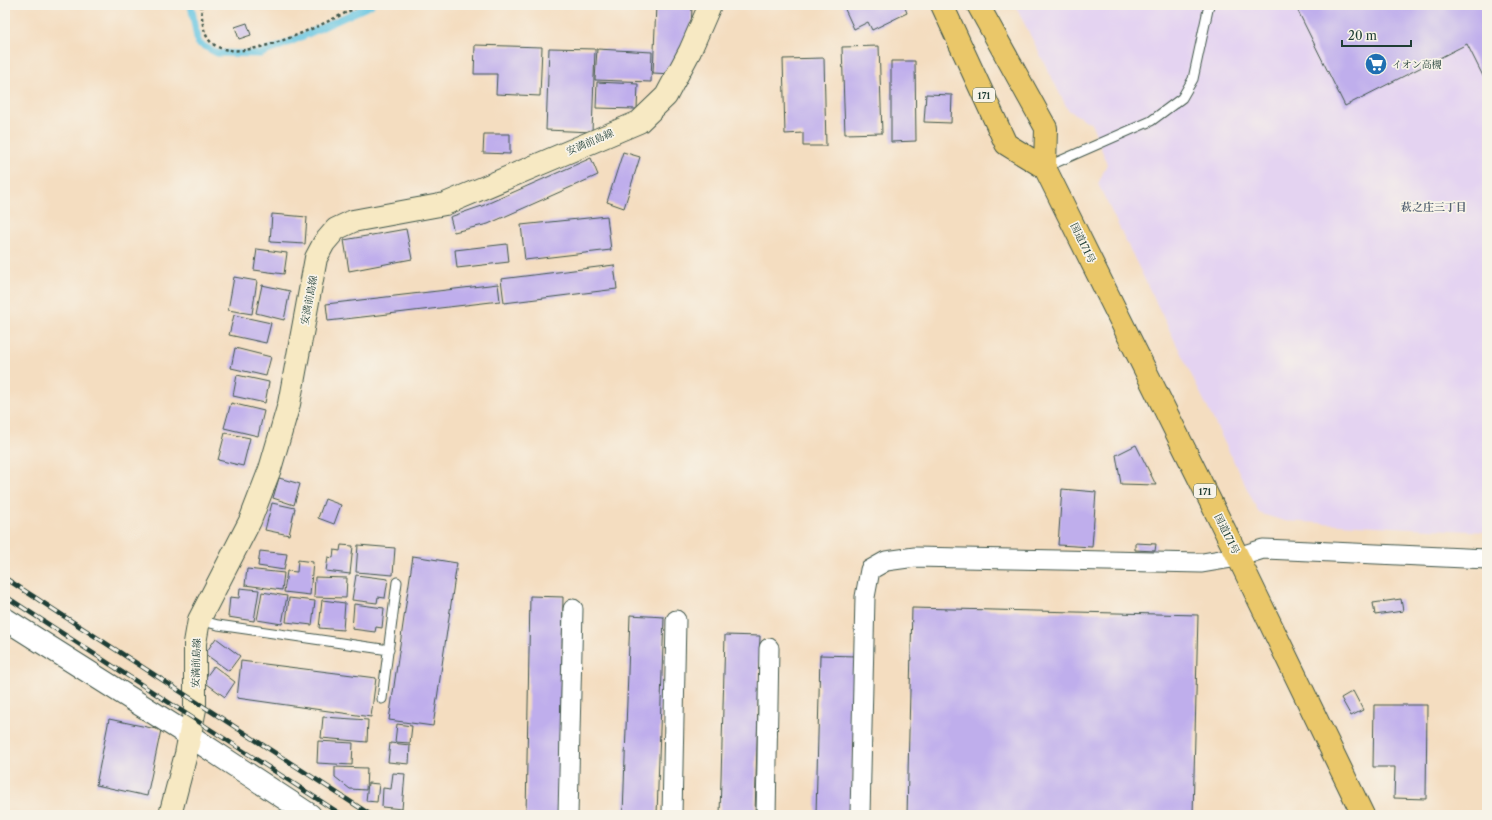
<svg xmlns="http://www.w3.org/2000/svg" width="1492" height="820" viewBox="0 0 1492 820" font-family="'Libre Caslon Text','Noto Serif JP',serif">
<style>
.built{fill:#e4d3f1}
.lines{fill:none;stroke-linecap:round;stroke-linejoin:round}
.stream{stroke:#64c5e2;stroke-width:7}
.building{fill:#bfaeec}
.service-casing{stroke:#3f5549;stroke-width:11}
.minor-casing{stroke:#3f5549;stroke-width:21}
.tertiary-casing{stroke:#3f5549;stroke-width:24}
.secondary-casing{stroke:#3f5549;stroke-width:24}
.trunk-casing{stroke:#3f5549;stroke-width:24}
.path{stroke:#3f5549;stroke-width:2.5;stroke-dasharray:3 3;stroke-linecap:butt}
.service{stroke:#fff;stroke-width:9}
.minor{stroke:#fff;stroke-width:19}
.tertiary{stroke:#fff;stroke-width:22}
.secondary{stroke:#f7e9c3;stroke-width:22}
.trunk{stroke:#eac769;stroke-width:22}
.rail-casing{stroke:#1f3d34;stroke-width:4.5}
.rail{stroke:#f7f3e8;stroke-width:3;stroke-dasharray:9;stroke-linecap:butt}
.labels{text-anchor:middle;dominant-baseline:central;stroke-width:3.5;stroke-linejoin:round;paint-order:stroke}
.shield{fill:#f7f3e8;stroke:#60746a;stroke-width:1}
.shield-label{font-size:9px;font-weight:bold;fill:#1f3d34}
.poi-label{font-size:10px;fill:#1f3d34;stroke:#f7f3e8;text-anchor:start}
.street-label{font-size:10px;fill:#1f3d34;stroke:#f7f3e8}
.neighbourhood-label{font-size:11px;font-weight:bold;fill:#576574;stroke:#f7f3e8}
</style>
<rect width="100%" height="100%" fill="#f7f3e8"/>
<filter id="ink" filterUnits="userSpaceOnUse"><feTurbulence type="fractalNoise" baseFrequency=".025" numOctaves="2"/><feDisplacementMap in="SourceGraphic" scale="8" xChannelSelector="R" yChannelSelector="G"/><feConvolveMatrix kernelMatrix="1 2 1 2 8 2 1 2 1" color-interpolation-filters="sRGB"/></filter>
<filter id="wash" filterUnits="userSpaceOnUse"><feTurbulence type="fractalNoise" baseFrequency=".012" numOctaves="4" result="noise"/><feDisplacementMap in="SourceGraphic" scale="16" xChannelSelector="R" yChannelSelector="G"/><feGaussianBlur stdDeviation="0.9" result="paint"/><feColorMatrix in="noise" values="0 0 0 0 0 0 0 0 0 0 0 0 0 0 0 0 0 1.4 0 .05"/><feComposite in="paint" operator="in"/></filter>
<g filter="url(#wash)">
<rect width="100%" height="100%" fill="#f4ddc0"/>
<path class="built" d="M 1015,5 L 1487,5 L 1487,532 L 1284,521 L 1259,513 L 1098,184 L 1107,164 L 1092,124 L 1068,110 Z"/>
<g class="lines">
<path class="stream" d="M 191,5 L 198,43 L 217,53 L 260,54 L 288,43 L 371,5"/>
</g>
<g id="blocks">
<path class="building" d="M 656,5 L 692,5 L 691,38 L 672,74 L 653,73 Z
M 843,5 L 904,5 L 907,13 L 872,30 L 868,22 L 854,29 Z
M 1295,5 L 1487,5 L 1487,84 L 1467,44 L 1345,106 Z
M 247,23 L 251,35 L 239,39 L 235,27 Z
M 475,45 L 542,47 L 540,96 L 496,94 L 497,74 L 474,74 Z
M 879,46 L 882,133 L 845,134 L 842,47 Z
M 549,48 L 595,49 L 592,132 L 546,130 Z
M 597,49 L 652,52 L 651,82 L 595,80 Z
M 824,58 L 826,146 L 803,146 L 803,133 L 785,134 L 783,59 Z
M 891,61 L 915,61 L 916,141 L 891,142 Z
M 597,82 L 638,84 L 637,109 L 596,108 Z
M 926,94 L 952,95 L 951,123 L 924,122 Z
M 484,134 L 510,134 L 510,154 L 483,153 Z
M 623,152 L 640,157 L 624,208 L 607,202 Z
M 591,158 L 598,175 L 488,224 L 454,232 L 450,217 L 482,206 Z
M 272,214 L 307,217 L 305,244 L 270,242 Z
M 607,216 L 611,250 L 525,260 L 521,225 Z
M 406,229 L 412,259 L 349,271 L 344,240 Z
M 507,244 L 509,262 L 457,268 L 455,250 Z
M 257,249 L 287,253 L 284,274 L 254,270 Z
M 614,265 L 617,289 L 504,303 L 501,279 Z
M 234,277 L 257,281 L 252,314 L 228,310 Z
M 498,284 L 500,301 L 328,321 L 326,304 Z
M 262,285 L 290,291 L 284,320 L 256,313 Z
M 234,315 L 271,323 L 266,343 L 229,335 Z
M 235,348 L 271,357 L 266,376 L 231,368 Z
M 237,375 L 269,382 L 265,403 L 233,396 Z
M 231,403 L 264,411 L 258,436 L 224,428 Z
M 225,433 L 250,438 L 243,466 L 218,460 Z
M 1136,445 L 1156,485 L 1121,484 L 1116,455 Z
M 279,478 L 300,484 L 294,505 L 273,498 Z
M 1062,489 L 1096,492 L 1092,547 L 1058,545 Z
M 325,499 L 341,505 L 334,524 L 318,518 Z
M 272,503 L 295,508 L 289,535 L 265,530 Z
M 1135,543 L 1156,544 L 1155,551 L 1135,550 Z
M 341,545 L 353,546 L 350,574 L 326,571 L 328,557 L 333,558 L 334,550 L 340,551 Z
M 358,545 L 395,548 L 393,575 L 356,572 Z
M 260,551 L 287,554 L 284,570 L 258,566 Z
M 413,556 L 457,563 L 433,726 L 389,720 Z
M 298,560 L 313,562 L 310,595 L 284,592 L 287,571 L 297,572 Z
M 247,569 L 284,573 L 282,590 L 245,585 Z
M 356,575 L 388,579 L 385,598 L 378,597 L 377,603 L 352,600 Z
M 315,577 L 347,578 L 346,598 L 314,597 Z
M 240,588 L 259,590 L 254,621 L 228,617 L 230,597 L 239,598 Z
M 262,592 L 287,596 L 282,624 L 257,620 Z
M 530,596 L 563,597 L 559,815 L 526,815 Z
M 289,598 L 315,601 L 312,625 L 286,622 Z
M 1401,599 L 1403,611 L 1375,615 L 1373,603 Z
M 322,600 L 345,603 L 343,630 L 319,628 Z
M 354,604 L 384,608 L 382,628 L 376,627 L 375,632 L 352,629 Z
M 912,608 L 1198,615 L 1193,815 L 907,815 Z
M 630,615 L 664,617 L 657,815 L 623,815 Z
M 725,635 L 760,636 L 755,815 L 720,815 Z
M 216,638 L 240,656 L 229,671 L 205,654 Z
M 820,655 L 856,656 L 852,815 L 816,815 Z
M 241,661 L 376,678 L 371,717 L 237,698 Z
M 214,666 L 235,682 L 225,697 L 203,681 Z
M 1353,691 L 1363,710 L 1351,716 L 1341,698 Z
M 1374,705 L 1427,705 L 1426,799 L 1394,798 L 1395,767 L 1373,767 Z
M 323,717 L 368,720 L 367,742 L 321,738 Z
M 109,719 L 161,730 L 147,796 L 96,785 Z
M 397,724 L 412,726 L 410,743 L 395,742 Z
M 318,741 L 353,743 L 352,765 L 317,763 Z
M 390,743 L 410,745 L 409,764 L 388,762 Z
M 335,767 L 367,768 L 366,790 L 350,789 L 335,777 Z
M 393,773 L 405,774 L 402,809 L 382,807 L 383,788 L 391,789 Z
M 368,783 L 379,784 L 377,802 L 366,801 Z"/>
</g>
</g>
<g filter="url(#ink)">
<use href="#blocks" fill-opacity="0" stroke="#3f5549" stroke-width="1"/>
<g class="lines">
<g class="service-casing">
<path id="service" d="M 1046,167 L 1151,121 L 1182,98 L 1193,79 L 1209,5
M 199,620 L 218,625 L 389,650
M 382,699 L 397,582"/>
</g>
<g class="minor-casing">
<path id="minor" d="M 568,815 L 573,609
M 672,815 L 676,620
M 766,815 L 769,648
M 860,815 L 865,597 L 870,570 L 886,561 L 915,557 L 1202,563 L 1238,557 L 1263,549 L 1487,559"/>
</g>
<g class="tertiary-casing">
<path id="tertiary" d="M 5,619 L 190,736 L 310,815"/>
</g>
<g class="secondary-casing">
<path id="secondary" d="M 170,815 L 186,754 L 195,709 L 195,643 L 199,620 L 250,521 L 270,469 L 289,404 L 316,258 L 324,243 L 336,229 L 353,221 L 445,204 L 639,122 L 666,96 L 690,51 L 710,5"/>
</g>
<g class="trunk-casing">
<path id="trunk" d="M 942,5 L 1006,144 L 1045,168
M 978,5 L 1046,128 L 1045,168 L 1238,557 L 1363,815"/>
</g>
<path class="path" d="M 201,5 C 202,16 202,31 209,40 C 235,73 333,18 362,5"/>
<use href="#service" class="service"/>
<use href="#minor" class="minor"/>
<use href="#tertiary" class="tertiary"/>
<use href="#secondary" class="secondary"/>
<use href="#trunk" class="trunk"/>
<g class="rail-casing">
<path id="rail" d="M 5,578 L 371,815
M 5,596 L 342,815"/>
</g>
<use href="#rail" class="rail"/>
</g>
</g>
<defs>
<g id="supermarket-disc" transform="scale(1.15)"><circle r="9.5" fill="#1f6fb2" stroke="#f7f3e8"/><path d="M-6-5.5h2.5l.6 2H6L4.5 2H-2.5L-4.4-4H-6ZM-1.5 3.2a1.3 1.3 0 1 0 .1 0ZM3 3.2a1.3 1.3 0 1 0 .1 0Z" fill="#fff"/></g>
</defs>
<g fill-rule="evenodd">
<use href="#supermarket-disc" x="1376" y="64"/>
</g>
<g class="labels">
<g class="shield">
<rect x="973" y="88" width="22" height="14" rx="3"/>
<rect x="1194" y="484" width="22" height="14" rx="3"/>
</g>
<g class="shield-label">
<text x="984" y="95">171</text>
<text x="1205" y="491">171</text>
</g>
<g class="poi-label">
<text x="1392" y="64">イオン高槻</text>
</g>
<g class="street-label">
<text transform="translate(590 142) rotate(-23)">安満前島線</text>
<text transform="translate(1083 243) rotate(64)">国道171号</text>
<text transform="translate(309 300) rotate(-79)">安満前島線</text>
<text transform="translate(1227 534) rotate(64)">国道171号</text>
<text transform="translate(196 663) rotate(-88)">安満前島線</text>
</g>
<g class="neighbourhood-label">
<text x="1434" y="207">萩之庄三丁目</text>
</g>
</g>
<rect width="1492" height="820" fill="none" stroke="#f7f3e8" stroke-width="20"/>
<path d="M1342 40v6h69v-6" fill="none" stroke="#1f3d34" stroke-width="2"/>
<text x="1348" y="40" font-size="12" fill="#1f3d34" stroke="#f7f3e8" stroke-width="3" paint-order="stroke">20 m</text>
</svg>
